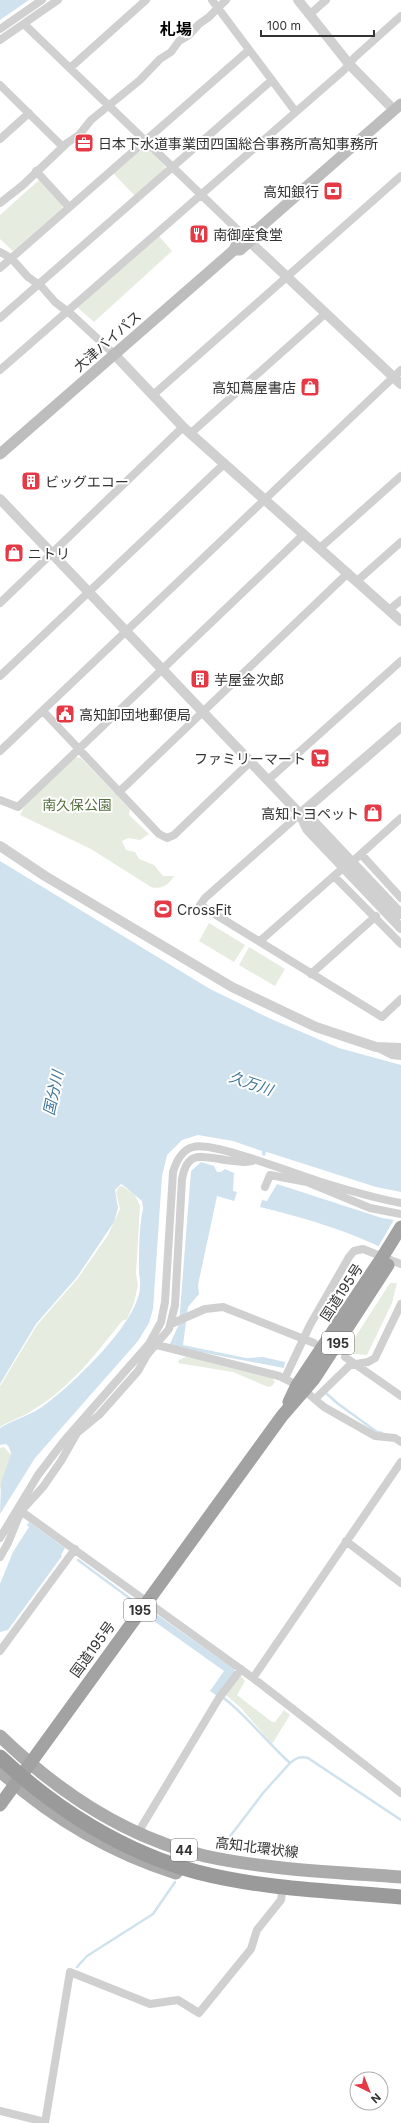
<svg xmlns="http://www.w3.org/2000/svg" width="401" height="2123" viewBox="0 0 401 2123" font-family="Inter,'Noto Sans JP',sans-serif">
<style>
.green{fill:#e6ecdf}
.water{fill:#cfe2ee}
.pier{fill:#fff}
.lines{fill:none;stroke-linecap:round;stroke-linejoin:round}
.stream{stroke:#cfe2ee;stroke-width:2.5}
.minor{stroke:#d0d0d0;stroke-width:8}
.tertiary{stroke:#d0d0d0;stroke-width:10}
.secondary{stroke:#bdbdbd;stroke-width:11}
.primary{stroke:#ababab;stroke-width:13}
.trunk{stroke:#a2a2a2;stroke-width:13}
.trunk-bridge{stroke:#a2a2a2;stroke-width:13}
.motorway-bridge{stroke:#9a9a9a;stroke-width:15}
.labels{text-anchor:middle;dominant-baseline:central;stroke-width:4;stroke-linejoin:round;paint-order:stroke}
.shield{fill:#fff;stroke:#707070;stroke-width:1}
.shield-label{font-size:13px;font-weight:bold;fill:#333}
.poi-label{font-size:14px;fill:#333;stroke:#fff;text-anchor:start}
.street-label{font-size:14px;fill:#333;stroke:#fff}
.park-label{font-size:14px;fill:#56703f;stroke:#fff}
.water-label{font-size:15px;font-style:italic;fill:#3f7597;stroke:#fff}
.quarter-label{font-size:16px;font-weight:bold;fill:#000;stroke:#fff}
</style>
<rect width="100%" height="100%" fill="#fff"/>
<path class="green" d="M 142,147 L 146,147 L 165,166 L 164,170 L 135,196 L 113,173 Z
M 39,180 L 63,205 L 62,208 L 13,251 L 0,239 L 0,215 Z
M 158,235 L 172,251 L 94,322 L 77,307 Z
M 75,757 L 81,758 L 130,809 L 129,815 L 149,834 L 140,840 L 128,838 L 122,841 L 126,850 L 135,852 L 139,859 L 154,865 L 163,876 L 174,876 C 169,885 160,890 151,887 L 91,849 L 20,815 L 24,807 Z
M 209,923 L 245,945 L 234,962 L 199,941 Z
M 249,947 L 285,969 L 275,986 L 239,965 Z
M 122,1186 L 135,1195 L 140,1206 L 136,1274 L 138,1285 L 134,1303 L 127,1319 L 122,1321 C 96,1354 70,1388 33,1410 C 23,1417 11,1420 0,1427 L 0,1386 L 37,1325 L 78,1278 L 108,1235 L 120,1209 L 116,1192 L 119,1187 Z
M 390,1283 L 397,1283 L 392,1303 L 367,1355 L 345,1353 Z
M 186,1357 L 207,1360 L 272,1378 L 275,1382 L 272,1386 L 268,1387 L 233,1372 L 178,1363 L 179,1360 Z
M 4,1447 L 11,1455 L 0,1490 L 0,1448 Z
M 240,1675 L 245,1681 L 237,1695 L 272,1722 L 275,1722 L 284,1710 L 290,1715 L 272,1744 L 241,1708 L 225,1694 Z"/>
<path class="water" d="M 0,0 L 29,0 L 0,20 Z
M 0,861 L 210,989 L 271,1019 L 339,1048 L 401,1065 L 401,1192 L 376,1187 L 270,1153 L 266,1152 L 265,1156 L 262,1155 L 262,1151 L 233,1141 L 198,1135 L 182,1140 L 167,1155 L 162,1176 L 153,1309 L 149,1323 L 138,1341 L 35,1458 L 0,1514 L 1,1483 L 11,1454 L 9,1447 L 6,1444 L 0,1445 L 0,1428 C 15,1419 32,1415 46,1404 C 73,1384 140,1321 140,1286 C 141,1281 139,1276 139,1271 C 139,1251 139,1228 143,1208 L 142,1201 L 124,1186 L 121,1184 L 115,1190 L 118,1208 L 114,1222 L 77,1277 L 36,1324 L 0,1384 Z
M 201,1162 L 214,1166 L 217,1172 L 221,1172 L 225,1169 L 234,1173 L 233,1191 L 237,1192 L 234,1201 L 217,1196 L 198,1285 L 199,1294 L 188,1307 L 183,1345 L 246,1358 L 263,1357 L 285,1362 L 284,1368 L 169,1346 L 179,1324 L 191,1171 Z
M 277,1184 L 382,1218 L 401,1221 L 401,1258 C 358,1233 308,1219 260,1207 L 262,1200 L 267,1201 Z
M 29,1522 L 65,1548 L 61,1555 L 62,1556 L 8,1630 L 0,1632 L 0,1584 L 13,1552 L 29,1527 L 27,1525 Z
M 156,1614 L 234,1669 L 235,1673 L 217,1696 L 210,1691 L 224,1671 L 151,1619 Z"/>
<path class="pier" d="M 395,1218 L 401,1219 L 401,1260 L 378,1247 Z"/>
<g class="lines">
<path class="stream" d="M 326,1393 L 337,1403 L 377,1432 L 382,1433
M 78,1560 L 132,1600
M 221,1696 C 247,1715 266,1742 290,1763 C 296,1758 300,1756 308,1758 L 401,1820
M 222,1847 L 263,1793 L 290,1763
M 77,1967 L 87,1956 L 153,1914 L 175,1882"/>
<path class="minor" d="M 212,0 L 295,111
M 309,15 L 326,0
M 24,24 L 244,236
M 0,29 L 42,0
M 0,40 L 58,0
M 70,68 L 146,0
M 0,85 L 63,147
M 0,139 L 29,113
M 36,171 L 69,207
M 0,203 L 23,185 L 67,143 L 79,135 L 91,120 L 140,80 L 160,59 L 171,52 L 179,41 L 189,35 L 199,24 L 209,17 L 226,0
M 0,252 L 11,258 L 28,277 L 42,287 L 55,302 L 72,315 L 114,354
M 0,268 L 249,50
M 0,318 L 272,80
M 0,370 L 344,70 L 355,57 L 401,16
M 153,395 L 401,176
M 191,433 L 326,313
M 320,548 L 401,476
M 357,581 L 401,542
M 0,603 L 183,427
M 389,610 L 401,600
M 0,676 L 225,463
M 43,711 L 159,834 L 167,838 L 174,835 L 250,762
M 0,751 L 401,370
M 268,780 L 401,661
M 119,792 L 348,573
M 0,800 L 18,807 L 304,534
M 300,814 L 205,898 L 200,905 L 382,1017 L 401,999
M 361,854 L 401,898
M 353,861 L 401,818
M 334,876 L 401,944
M 260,941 L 343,868
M 311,974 L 376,916
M 378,1048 L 392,1055 L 401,1056
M 265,1187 L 270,1175 L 307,1182 L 370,1208 L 401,1214
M 171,1324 L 205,1309 L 223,1307 L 314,1343
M 157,1345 L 279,1376 L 297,1385
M 345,1357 L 401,1396
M 285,1378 L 310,1325 L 349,1257 L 354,1251 L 363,1249 L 401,1264
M 305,1391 L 324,1407 L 375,1436 L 395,1438 L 401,1442
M 315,1399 L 350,1365 L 368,1362 L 375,1358 L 401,1304
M 18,1509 L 253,1678 L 401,1793
M 0,1538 L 38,1475 L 64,1441 L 149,1344 L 161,1322 L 165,1302 L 173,1172 C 176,1162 182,1150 193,1147 C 212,1141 298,1175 321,1182 C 347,1190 374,1198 401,1203
M 346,1541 L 401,1583
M 0,1557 L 8,1543 L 21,1511 L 43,1487 L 61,1461 L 77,1433 L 99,1415 L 138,1371 L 147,1355 L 169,1329 L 175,1305 L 182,1179 C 187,1152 198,1156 220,1159 C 228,1161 237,1161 245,1162 L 252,1161
M 0,1651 L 75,1549
M 253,1678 L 401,1462
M 139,1833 L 142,1826 L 219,1698 L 241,1669
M 0,2111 L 45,2122
M 45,2123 L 70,1972 L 150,2004 L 178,2000 L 199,2013 L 251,1949 L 257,1930 L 281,1900 L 282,1893"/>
<path class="tertiary" d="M 298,0 L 349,64 L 394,110
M 250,242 L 401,384
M 114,354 L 183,427 L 401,621
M 0,499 L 300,814 L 314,822 L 401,914
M 300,814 L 307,829 L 401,928
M 300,814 L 401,727
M 0,846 L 45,876 L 232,987 L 316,1027 L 376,1047 L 401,1048"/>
<path class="secondary" d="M 234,250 L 240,250 L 256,236 L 257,230
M 0,454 L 234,250 C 238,239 246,233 257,230 L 401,104"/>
<path class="primary" d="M 0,1736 C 57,1791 127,1838 205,1856 C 269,1870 336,1872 401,1877
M 0,1771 C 51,1817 110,1852 176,1873"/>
<path class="trunk" d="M 289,1402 L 297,1385 L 379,1262
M 0,1805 L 282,1416 L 314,1379 L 388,1265"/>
<path class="trunk-bridge" d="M 380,1261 L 401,1227"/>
<path class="motorway-bridge" d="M 0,1757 C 55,1809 123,1852 197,1872 C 263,1889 333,1891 401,1897"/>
</g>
<defs>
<g id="office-square" transform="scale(1)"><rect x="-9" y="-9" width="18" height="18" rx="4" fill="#e63946" stroke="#fff"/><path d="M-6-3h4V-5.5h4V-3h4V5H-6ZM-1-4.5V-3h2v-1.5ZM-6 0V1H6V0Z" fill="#fff"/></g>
<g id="bank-square" transform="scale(1)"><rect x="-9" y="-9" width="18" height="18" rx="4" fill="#e63946" stroke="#fff"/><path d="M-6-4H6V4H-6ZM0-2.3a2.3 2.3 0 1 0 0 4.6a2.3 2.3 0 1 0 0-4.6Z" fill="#fff"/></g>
<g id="restaurant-square" transform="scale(1)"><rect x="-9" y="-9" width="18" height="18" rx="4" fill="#e63946" stroke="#fff"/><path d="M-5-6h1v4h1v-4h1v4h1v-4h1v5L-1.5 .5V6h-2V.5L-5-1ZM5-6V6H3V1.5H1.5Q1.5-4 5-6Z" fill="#fff"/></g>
<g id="shop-square" transform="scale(1)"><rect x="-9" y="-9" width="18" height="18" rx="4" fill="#e63946" stroke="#fff"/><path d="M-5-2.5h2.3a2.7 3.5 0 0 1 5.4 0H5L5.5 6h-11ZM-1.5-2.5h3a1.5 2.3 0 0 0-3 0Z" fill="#fff"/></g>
<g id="building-square" transform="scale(1)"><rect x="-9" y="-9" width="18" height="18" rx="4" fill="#e63946" stroke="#fff"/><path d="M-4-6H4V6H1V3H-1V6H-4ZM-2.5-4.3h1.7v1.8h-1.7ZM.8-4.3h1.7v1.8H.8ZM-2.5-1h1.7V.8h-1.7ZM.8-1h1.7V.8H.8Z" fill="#fff"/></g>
<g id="civic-square" transform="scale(1)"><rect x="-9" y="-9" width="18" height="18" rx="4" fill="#e63946" stroke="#fff"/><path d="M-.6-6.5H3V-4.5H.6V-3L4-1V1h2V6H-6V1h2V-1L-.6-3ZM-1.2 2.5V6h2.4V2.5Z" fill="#fff"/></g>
<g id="supermarket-square" transform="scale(1)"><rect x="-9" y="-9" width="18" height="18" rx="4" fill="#e63946" stroke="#fff"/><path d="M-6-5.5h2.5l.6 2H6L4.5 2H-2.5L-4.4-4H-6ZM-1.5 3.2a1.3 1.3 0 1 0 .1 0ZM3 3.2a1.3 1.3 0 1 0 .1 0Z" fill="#fff"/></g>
<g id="stadium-square" transform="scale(1)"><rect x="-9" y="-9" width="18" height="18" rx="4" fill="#e63946" stroke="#fff"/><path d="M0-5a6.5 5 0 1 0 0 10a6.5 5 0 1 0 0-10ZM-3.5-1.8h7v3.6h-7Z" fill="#fff"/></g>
</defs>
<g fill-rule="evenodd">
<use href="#office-square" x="84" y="143"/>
<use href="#bank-square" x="333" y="191"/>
<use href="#restaurant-square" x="199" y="234"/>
<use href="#shop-square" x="310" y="387"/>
<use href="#building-square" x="31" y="481"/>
<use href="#shop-square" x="14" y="553"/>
<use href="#building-square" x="200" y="679"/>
<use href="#civic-square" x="65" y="714"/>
<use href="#supermarket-square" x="320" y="758"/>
<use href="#shop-square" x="373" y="813"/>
<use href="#stadium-square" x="163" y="909"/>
</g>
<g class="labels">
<g class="shield">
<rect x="322" y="1332" width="32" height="22" rx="3"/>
<rect x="124" y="1599" width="32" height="22" rx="3"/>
<rect x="171" y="1839" width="26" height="22" rx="3"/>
</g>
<g class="shield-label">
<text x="338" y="1343">195</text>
<text x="140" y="1610">195</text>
<text x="184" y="1850">44</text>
</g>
<g class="poi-label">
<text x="98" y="143">日本下水道事業団四国総合事務所高知事務所</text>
<text x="319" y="191" text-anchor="end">高知銀行</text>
<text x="213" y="234">南御座食堂</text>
<text x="296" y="387" text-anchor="end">高知蔦屋書店</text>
<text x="45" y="481">ビッグエコー</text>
<text x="28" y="553">ニトリ</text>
<text x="214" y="679">芋屋金次郎</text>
<text x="79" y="714">高知卸団地郵便局</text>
<text x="306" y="758" text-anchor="end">ファミリーマート</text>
<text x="359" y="813" text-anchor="end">高知トヨペット</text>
<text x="177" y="909">CrossFit</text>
</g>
<g class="street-label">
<text transform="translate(107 341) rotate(-41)">大津バイパス</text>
<text transform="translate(341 1292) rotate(-57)">国道195号</text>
<text transform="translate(92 1649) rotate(-54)">国道195号</text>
<text transform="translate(257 1847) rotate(7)">高知北環状線</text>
</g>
<g class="park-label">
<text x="77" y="804">南久保公園</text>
</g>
<g class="water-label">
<text transform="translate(251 1083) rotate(19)">久万川</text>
<text transform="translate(53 1093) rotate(-78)">国分川</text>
</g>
<g class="quarter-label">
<text x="176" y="29">札場</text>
</g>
</g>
<g transform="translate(369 2091) rotate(137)"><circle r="19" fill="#ffffff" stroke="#adadad"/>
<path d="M0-3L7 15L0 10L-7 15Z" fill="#e63946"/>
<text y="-6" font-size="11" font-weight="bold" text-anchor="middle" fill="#333333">N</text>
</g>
<path d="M261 30v6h113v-6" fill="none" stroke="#333333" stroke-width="2"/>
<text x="267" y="30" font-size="12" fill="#333333" stroke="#ffffff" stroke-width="3" paint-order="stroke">100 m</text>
</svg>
